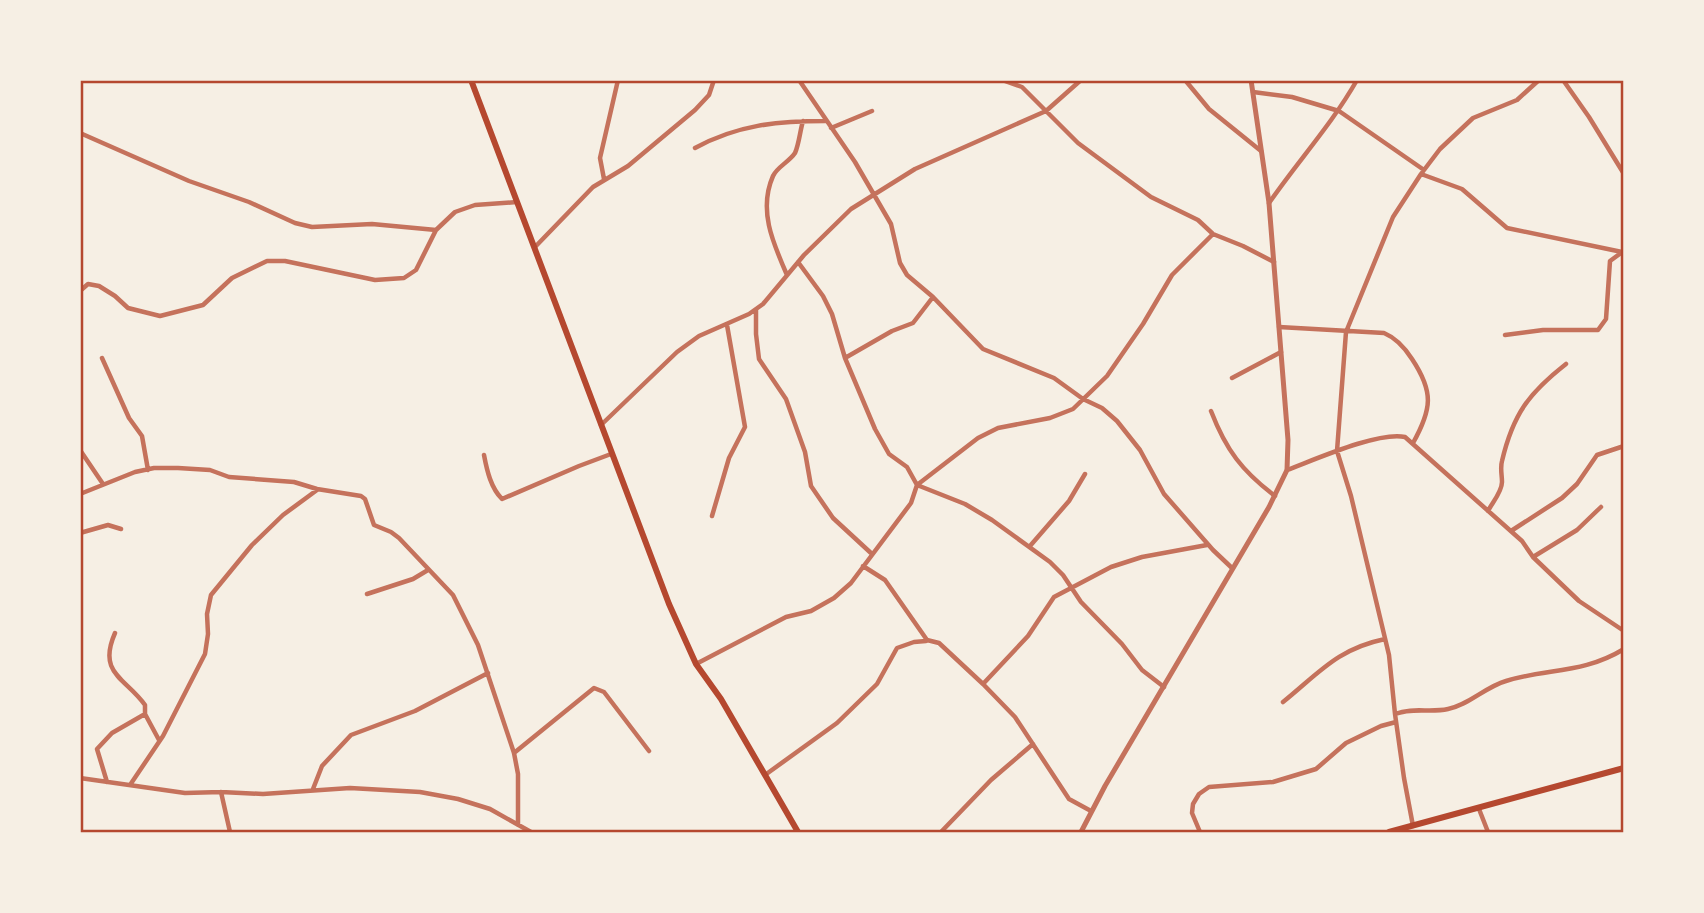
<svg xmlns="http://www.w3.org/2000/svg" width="1704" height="913" viewBox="0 0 1704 913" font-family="Lato,sans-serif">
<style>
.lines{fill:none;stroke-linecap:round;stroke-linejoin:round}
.minor{stroke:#c5725c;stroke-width:4.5}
.tertiary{stroke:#c5725c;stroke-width:5}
.primary{stroke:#b5482f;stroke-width:6}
.neatline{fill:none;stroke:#b5482f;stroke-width:2.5}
</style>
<rect width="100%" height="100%" fill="#f6efe4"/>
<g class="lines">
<path class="minor" d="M 799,80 L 855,162 L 891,224 L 900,263 L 907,275 L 933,297 L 983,349 L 1054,378 L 1083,399 L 1102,408 L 1117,421 L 1140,450 L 1164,494 L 1213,550 L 1232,568
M 1002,80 L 1022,87 L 1078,143 L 1151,197 L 1198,220 L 1213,234 L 1243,246 L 1274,262
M 1185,80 L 1209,109 L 1261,151
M 1563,80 L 1589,117 L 1624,174
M 1253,92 L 1292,97 L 1339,111 L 1424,170
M 831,128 L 872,111
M 80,133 L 189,181 L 249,202 L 295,223 L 312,227 L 372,224 L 436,230
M 695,148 C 737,125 777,121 825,121
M 1421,174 L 1462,189 L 1507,228 L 1622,252 L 1624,250
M 604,179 L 600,158 L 618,80
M 1269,203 C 1298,161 1332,124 1357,80
M 535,247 L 593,187 L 628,166 L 695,110 L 709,95 L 714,80
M 798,262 L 823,296 L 832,314 L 845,358 L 875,429 L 889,454 L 907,467 L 917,485 L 965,504 L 992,520 L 1050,562 L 1063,575 L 1081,602 L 1122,644 L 1142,670 L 1164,687
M 787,275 C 773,243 758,210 773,176 C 777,167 789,162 795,153 C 799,144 800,131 803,121
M 80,291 L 88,284 L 99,286 L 115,296 L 128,308 L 160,316 L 203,305 L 232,278 L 267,261 L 285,261 L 375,280 L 404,278 L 416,270 L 436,230 L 455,212 L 475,205 L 517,202
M 756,310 L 756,334 L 759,359 L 786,399 L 805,452 L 811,486 L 833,518 L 872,554
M 1279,327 L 1384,333 C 1396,338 1405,348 1412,359 C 1434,392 1432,409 1413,443
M 1505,335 L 1543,330 L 1598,330 L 1606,319 L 1610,261 L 1621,253
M 102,358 L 129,418 L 142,436 L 148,470
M 845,358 L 892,331 L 913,323 L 933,297
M 1232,378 L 1281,352
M 1211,411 C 1226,450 1242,471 1275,496
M 601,425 L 677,352 L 699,336 L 749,314 L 763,304 L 804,255 L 851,209 L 915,169 L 1046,111 L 1081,80
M 80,450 L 103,484
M 484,455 C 487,471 491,488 502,499 L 579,466 L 611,454
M 1287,470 C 1314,460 1379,431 1405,437 L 1522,541 L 1533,557 L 1579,601 L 1624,631
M 80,494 L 135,472 L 154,468 L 178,468 L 210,470 L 229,477 L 294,482 L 317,489 L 361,496 L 365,499 L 374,525 L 391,532 L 399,538 L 453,595 L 478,645 L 514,753 L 518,774 L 518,825
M 1488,511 C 1492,503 1502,492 1502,482 C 1502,475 1500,468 1502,461 C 1513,414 1529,393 1566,364
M 712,516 L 729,458 L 745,427 L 727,325
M 1511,531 L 1562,498 L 1577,484 L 1597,455 L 1624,446
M 80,533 L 108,525 L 121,529
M 1030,546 L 1069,501 L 1085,474
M 1533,557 L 1577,530 L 1601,507
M 863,566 L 885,580 L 927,640 L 939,643 L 983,684 L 1028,636 L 1054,597 L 1111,567 L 1142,557 L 1207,545
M 367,594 L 413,579 L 428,570
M 115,633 C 97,674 126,678 145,705 L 145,714 L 159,740
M 696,664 L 786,617 L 811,611 L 834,598 L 851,583 L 911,503 L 917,485 L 978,438 L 998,428 L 1050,418 L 1073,409 L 1107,376 L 1143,324 L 1172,275 L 1213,234
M 983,684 L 1015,717 L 1069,799 L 1091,811
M 1283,702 C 1319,673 1337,649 1385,639
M 1395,714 L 1389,655 L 1351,496 L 1337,451 L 1346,332 L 1393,217 L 1421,174 L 1440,149 L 1473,118 L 1517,100 L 1539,80
M 514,753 L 594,688 L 604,692 L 649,751
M 765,775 L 837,723 L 877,684 L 897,648 L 914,642 L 926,641
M 80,778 L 185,793 L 221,792 L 263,794 L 350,788 L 420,792 L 458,799 L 490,809 L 531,832
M 107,782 L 97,749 L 112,733 L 145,714
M 130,785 L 163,736 L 205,654 L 208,634 L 207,614 L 211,595 L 252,545 L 283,515 L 317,490
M 313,789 L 322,766 L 351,735 L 415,711 L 488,673
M 221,792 L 230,832
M 1479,809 L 1488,832
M 1413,826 L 1404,778 L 1395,714 C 1413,707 1430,713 1448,709 C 1469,705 1485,687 1506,681 C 1548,668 1583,674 1624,649
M 941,832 L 991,780 L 1033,744
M 1200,832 L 1192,813 L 1193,804 L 1199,794 L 1209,787 L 1273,782 L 1316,769 L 1346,743 L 1381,726 L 1396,722"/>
<path class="tertiary" d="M 1081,832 L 1105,786 L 1269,507 L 1287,470 L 1288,440 L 1269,203 L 1251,80"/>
<path class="primary" d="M 471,80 L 669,604 L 696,664 L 721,699 L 798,832
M 1389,832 L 1624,768"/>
</g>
<rect width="1704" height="913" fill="none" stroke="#f6efe4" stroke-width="164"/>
<rect x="82" y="82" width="1540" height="749" class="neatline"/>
</svg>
